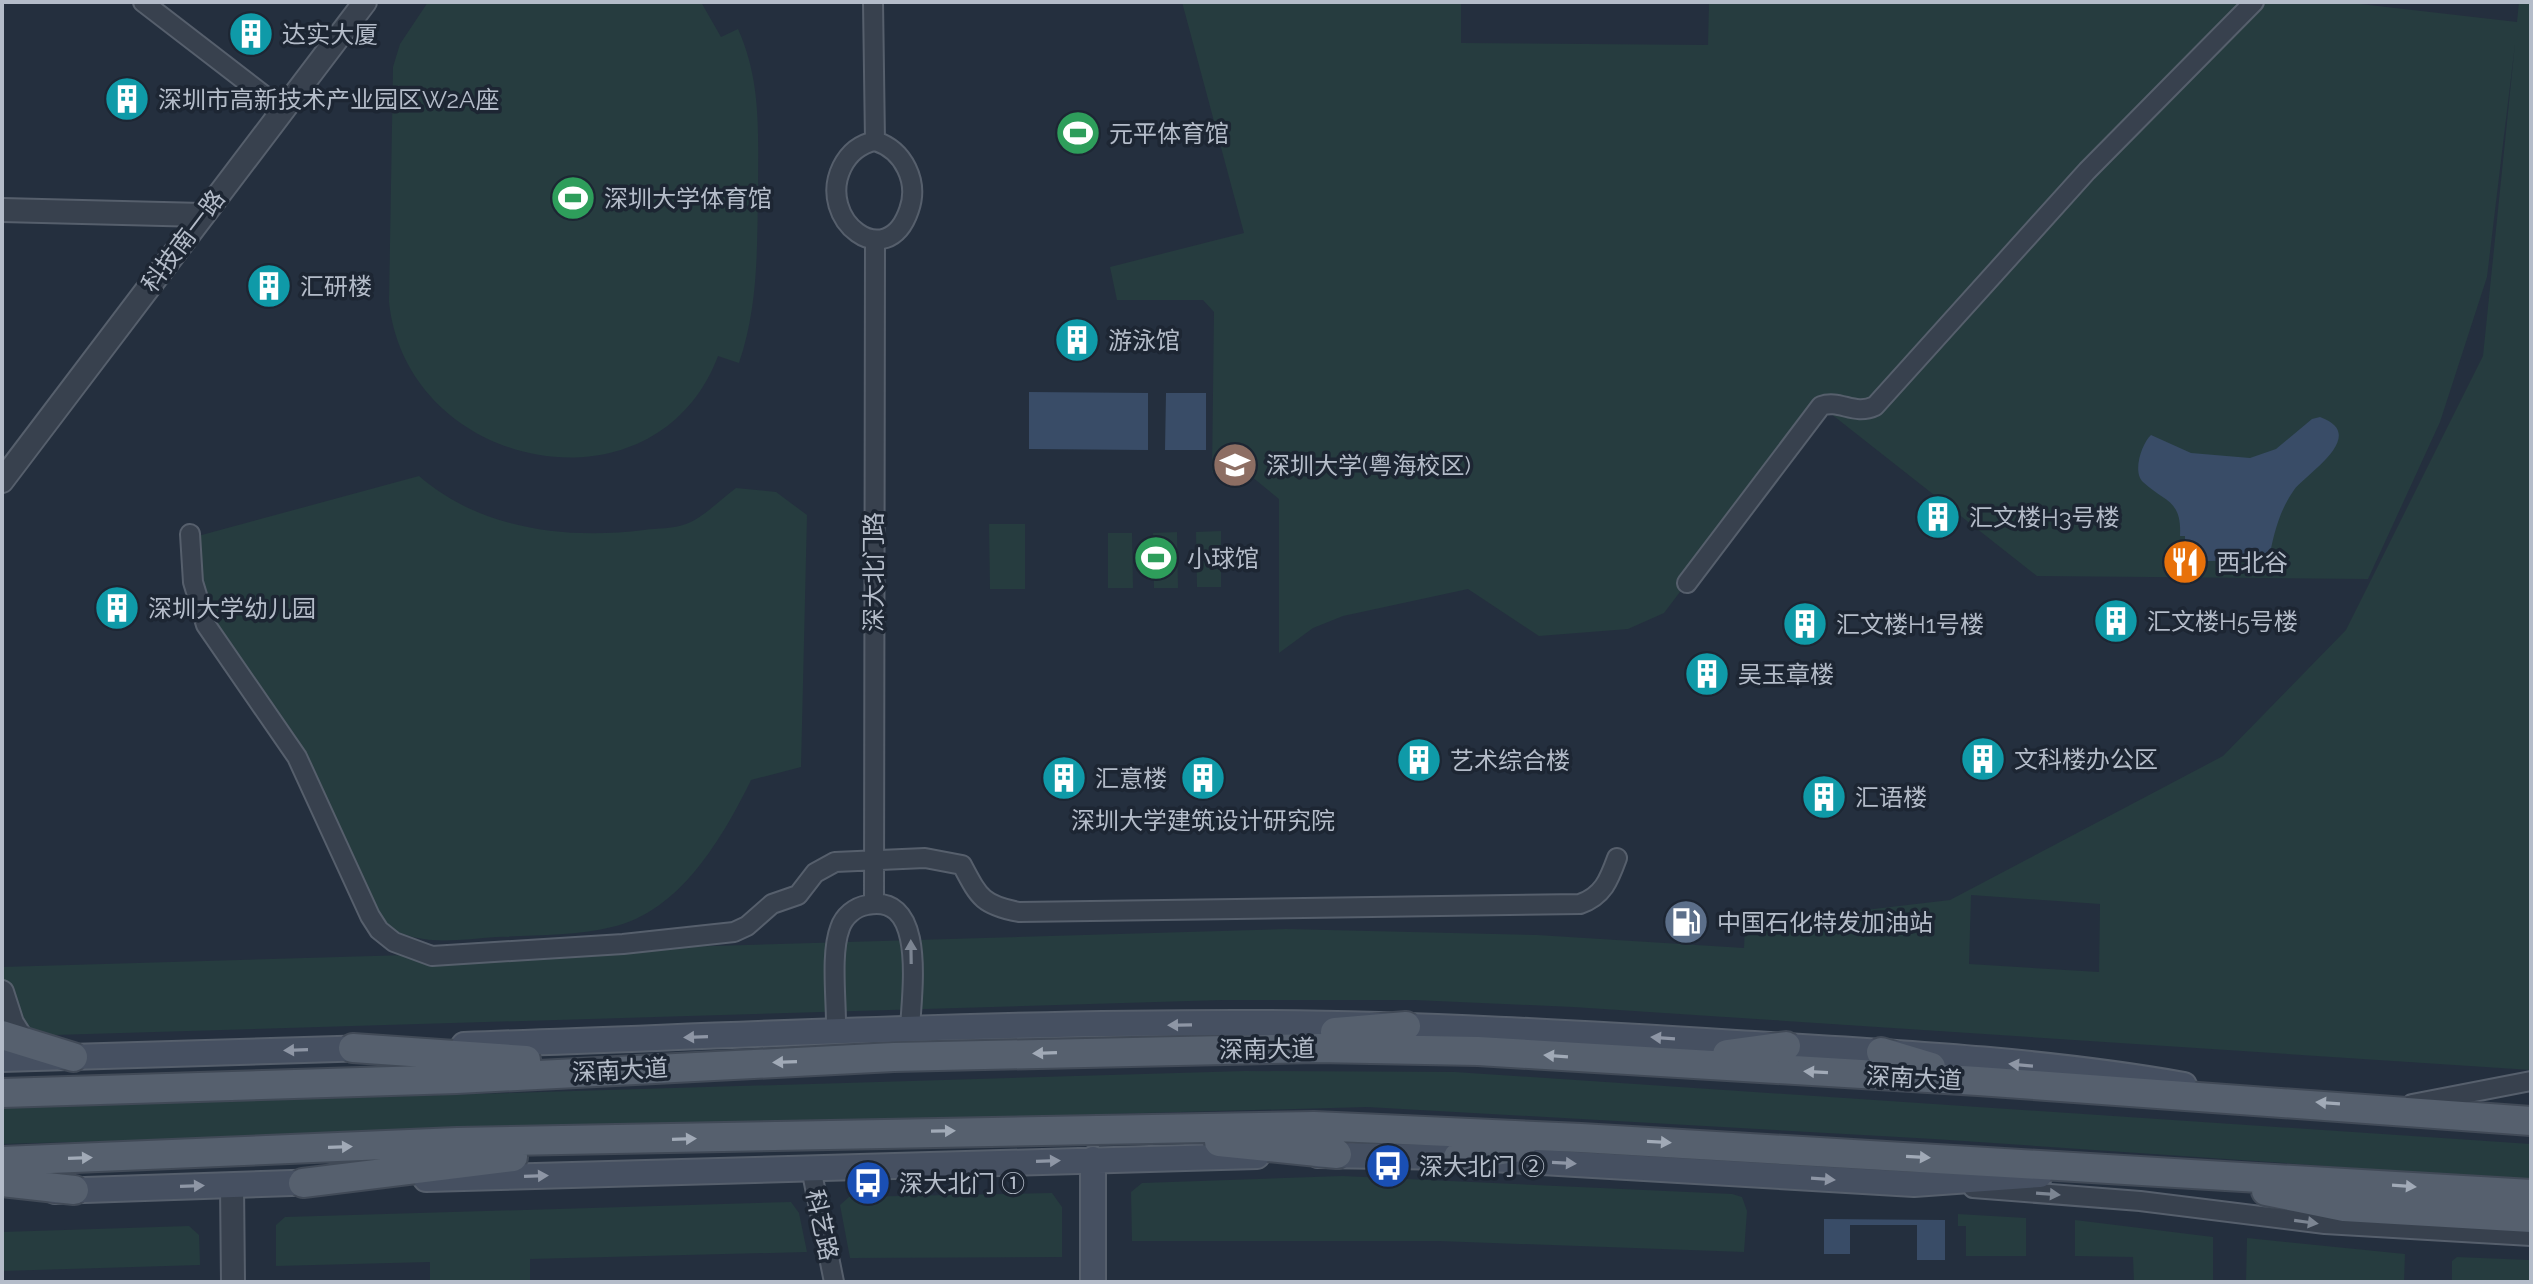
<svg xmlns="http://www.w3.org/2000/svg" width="2533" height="1284" viewBox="0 0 2533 1284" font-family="Raleway,'Noto Sans SC',sans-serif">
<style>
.green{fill:#263c3f;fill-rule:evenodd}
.water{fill:#394c67}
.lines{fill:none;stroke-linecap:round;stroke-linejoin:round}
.minor-casing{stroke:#565f6c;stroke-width:22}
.tertiary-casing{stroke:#565f6c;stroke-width:26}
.secondary-casing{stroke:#565f6c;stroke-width:28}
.primary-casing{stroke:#414a57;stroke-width:32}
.minor{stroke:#38414e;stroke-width:18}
.tertiary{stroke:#38414e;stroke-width:22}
.secondary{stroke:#465061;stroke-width:24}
.primary{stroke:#56606e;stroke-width:28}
.oneway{fill:#7c8592}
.oneway2{fill:#8e96a5}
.oneway3{fill:#a1aab7}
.labels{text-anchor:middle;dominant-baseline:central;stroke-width:7;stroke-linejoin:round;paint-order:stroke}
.poi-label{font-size:24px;fill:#b4bcc9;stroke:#1d2633;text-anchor:start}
.street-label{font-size:24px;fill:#b4bcc9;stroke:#1d2633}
</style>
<rect width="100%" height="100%" fill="#242f3e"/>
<path class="green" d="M 428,2 L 701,2 L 721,37 L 738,29 C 762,82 758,136 758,193 C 757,252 758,307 739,363 L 718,356 C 656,521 407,472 389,302 L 393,67 L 400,44 Z
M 1182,2 L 1461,2 L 1461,43 L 1708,45 L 1709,2 L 2343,2 L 2517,22 L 2519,2 L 2531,2 L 2531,1070 L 1573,1007 L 1414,1000 L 1223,1000 L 21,1036 L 2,1031 L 2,967 L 1286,929 L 1537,935 L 1744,948 L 1745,924 L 1950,900 L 2223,756 L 2346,630 L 2483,356 L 2515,44 L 2487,277 L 2440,422 L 2368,579 L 2037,576 L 1821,406 L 1664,613 L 1628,629 L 1539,636 L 1468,589 L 1343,616 L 1313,628 L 1279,653 L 1279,499 L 1246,472 L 1212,472 L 1214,312 L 1203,300 L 1117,300 L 1110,267 L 1244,233 ZM 1971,895 L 2100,904 L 2099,972 L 1969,964 Z
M 419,476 C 480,529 565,540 644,530 C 657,528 674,529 686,524 C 703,518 721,499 736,488 L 776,492 L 807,515 L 801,767 L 751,780 C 723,837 680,912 612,927 C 575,936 534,935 496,937 C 457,940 417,947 383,924 L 309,764 L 224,641 L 199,593 L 198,536 Z
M 989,524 L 1025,524 L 1025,589 L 990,589 Z
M 1221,531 L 1221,587 L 1197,587 L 1196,532 Z
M 1177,532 L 1178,588 L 1154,588 L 1153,533 Z
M 1108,533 L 1132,533 L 1133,588 L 1108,588 Z
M 1245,1071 L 1455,1072 L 2531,1144 L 2531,1180 L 1934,1139 L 1367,1107 L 2,1144 L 2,1108 Z
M 1342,1176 L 1732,1194 L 1742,1197 L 1747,1211 L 1744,1252 L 1438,1241 L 1132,1241 L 1131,1192 L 1142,1183 Z
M 1052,1193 L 1062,1207 L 1062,1257 L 850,1258 L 840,1205 L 849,1197 Z
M 791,1202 L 799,1213 L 807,1252 L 530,1259 L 530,1282 L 430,1282 L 430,1262 L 276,1266 L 276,1225 L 285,1217 Z
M 1958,1214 L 2026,1218 L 2026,1256 L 1966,1256 L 1966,1226 L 1958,1226 Z
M 2075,1220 L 2213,1237 L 2213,1282 L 2134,1282 L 2133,1257 L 2075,1256 Z
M 189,1226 L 199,1235 L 200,1265 L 2,1271 L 2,1232 Z
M 2247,1238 L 2405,1254 L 2404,1282 L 2246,1282 Z
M 2457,1257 L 2529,1260 L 2531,1282 L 2452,1282 L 2452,1261 Z"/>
<path class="water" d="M 1029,392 L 1148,393 L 1148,450 L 1029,449 Z
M 1166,393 L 1206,393 L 1206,450 L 1165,450 Z
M 2320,417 C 2370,435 2306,474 2294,490 C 2279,511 2273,536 2269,560 L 2206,561 L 2205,554 L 2195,553 L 2195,545 L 2185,545 L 2185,536 L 2180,536 C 2182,499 2164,502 2143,482 C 2132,472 2142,443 2151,435 L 2191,453 L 2250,458 L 2276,449 L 2312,419 Z
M 1824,1219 L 1945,1220 L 1945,1260 L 1917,1260 L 1917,1225 L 1850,1225 L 1850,1254 L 1824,1254 Z"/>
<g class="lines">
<g class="minor-casing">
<path id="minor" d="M 143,2 L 283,110
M 873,2 L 875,141
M 875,141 C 904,150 919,182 909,210 C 887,275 816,220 842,167 C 849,153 860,144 875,141 Z
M 190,534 L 193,582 L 206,625 L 297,757 L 370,916 L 379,930 L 394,942 L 432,956 L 623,944 L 734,932 L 747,926 L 772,904 L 798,895 L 815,873 L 835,862 L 925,858 L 962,865 C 979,897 982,905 1019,912 L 1580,904 C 1603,896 1609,880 1617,858
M 1687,583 L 1821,406 C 1840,399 1854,416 1875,406 L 2087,171 L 2254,2
M 874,904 L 875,240
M 836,1033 C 837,1004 830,954 840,928 C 844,916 855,907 867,905 C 928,892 911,996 910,1030
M 2412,1104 L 2531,1081
M 811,1168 L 834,1282
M 1973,1188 L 2140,1201 L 2325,1224 L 2531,1236"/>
</g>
<g class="tertiary-casing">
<path id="tertiary" d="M 2,210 L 203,215
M 2,481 L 365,2
M 2,992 L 12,1023 L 24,1042
M 232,1185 L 233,1282"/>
</g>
<g class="secondary-casing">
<path id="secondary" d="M 464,1045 C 729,1036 995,1022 1261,1023 C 1419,1024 1578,1033 1736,1043 C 1885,1052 2037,1059 2184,1085
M 2,1059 L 371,1048
M 1318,1155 L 1458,1157 L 1914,1184 L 2040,1175
M 1093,1159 L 1093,1282
M 426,1179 L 1257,1156
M 55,1191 L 322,1182"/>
</g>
<g class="primary-casing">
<path id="primary" d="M 1335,1032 L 1406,1026
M 2,1035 L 73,1057
M 353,1048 L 526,1060
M 1881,1052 L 1931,1067
M 1727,1054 L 1786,1046
M 2,1093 L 457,1079 L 894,1057 L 1317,1048 L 1478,1051 L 1978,1081 L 2531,1121
M 1219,1142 L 1337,1154
M 1458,1157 L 1521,1147
M 2,1161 L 457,1142 L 1314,1126 L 1581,1138 L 2531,1194
M 2,1182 L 74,1190
M 303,1183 L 513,1157
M 2266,1191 L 2344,1207 L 2531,1218"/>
</g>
<use href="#minor" class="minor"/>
<use href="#tertiary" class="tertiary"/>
<use href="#secondary" class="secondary"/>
<use href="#primary" class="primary"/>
</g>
<defs><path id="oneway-solid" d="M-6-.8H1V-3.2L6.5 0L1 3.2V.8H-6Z" transform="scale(2)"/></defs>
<g class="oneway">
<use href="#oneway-solid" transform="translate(911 952) rotate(-91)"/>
<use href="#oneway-solid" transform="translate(2048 1194) rotate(4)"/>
<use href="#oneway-solid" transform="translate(2306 1222) rotate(8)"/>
</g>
<g class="oneway2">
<use href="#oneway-solid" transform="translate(1180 1025) rotate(179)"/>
<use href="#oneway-solid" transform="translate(696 1037) rotate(178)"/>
<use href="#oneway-solid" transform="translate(1663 1038) rotate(-176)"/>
<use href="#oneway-solid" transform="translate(296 1050) rotate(178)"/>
<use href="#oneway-solid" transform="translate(2021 1065) rotate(-175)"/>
<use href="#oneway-solid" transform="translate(1048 1161) rotate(-2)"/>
<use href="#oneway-solid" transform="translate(1564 1163) rotate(3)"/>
<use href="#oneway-solid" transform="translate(536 1176) rotate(-2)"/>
<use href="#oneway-solid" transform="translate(1823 1179) rotate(4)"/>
<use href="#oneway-solid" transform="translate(192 1186) rotate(-2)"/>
</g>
<g class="oneway3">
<use href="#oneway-solid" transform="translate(1045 1053) rotate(178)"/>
<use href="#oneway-solid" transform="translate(1556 1056) rotate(-176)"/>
<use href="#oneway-solid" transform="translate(785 1062) rotate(178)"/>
<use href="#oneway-solid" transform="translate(1816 1072) rotate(-177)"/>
<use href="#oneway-solid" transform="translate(2328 1103) rotate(-176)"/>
<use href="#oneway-solid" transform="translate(943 1131) rotate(-1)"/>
<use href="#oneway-solid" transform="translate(684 1139) rotate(-2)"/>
<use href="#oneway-solid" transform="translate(1659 1142) rotate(3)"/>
<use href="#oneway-solid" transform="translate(340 1147) rotate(-2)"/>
<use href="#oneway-solid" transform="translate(1918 1157) rotate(3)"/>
<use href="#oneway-solid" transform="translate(80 1158) rotate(-2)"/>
<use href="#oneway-solid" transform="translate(2404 1186) rotate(4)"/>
</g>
<defs>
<g id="building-disc" transform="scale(2.3)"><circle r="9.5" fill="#0f9aa8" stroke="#1d2633"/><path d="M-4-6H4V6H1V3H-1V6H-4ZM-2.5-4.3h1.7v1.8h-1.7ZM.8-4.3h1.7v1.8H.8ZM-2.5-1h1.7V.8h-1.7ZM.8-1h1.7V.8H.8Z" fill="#fff"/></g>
<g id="stadium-disc" transform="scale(2.3)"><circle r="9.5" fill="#2e9e5b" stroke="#1d2633"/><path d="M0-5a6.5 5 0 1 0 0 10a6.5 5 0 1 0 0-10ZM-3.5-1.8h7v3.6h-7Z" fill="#fff"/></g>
<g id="university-disc" transform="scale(2.3)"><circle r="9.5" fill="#8d6e63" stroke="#1d2633"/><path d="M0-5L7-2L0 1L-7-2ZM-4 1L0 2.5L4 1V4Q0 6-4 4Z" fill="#fff"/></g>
<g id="restaurant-disc" transform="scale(2.3)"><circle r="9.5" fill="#e8710a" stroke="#1d2633"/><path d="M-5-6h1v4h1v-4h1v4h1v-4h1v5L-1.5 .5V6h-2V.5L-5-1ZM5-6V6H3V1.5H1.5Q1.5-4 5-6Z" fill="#fff"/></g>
<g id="fuel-disc" transform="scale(2.3)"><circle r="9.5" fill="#5c6f8a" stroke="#1d2633"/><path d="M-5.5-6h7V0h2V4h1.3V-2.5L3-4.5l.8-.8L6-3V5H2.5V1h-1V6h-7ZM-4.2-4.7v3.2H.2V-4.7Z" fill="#fff"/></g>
<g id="bus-disc" transform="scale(2.3)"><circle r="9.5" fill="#1a4fb4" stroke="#1d2633"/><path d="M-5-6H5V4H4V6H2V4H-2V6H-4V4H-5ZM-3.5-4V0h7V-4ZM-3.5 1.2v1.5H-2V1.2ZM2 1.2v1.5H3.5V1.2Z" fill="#fff"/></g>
</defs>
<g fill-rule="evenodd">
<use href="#building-disc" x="251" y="34"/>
<use href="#building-disc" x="127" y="99"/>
<use href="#stadium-disc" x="1078" y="133"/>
<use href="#stadium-disc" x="573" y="198"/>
<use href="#building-disc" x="269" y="286"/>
<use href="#building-disc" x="1077" y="340"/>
<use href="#university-disc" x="1235" y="465"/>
<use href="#building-disc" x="1938" y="517"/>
<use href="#stadium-disc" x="1156" y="558"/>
<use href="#restaurant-disc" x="2185" y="562"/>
<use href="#building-disc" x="117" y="608"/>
<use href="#building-disc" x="2116" y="621"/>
<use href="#building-disc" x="1805" y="624"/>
<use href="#building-disc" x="1707" y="674"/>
<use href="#building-disc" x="1983" y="759"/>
<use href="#building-disc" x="1419" y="760"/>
<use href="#building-disc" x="1064" y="778"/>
<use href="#building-disc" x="1203" y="778"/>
<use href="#building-disc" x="1824" y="797"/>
<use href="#fuel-disc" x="1686" y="922"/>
<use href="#bus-disc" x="1388" y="1166"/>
<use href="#bus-disc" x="868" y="1183"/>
</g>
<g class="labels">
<g class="poi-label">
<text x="282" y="34">达实大厦</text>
<text x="158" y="99">深圳市高新技术产业园区W2A座</text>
<text x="1109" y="133">元平体育馆</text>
<text x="604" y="198">深圳大学体育馆</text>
<text x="300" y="286">汇研楼</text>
<text x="1108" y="340">游泳馆</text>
<text x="1266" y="465">深圳大学(粤海校区)</text>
<text x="1969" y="517">汇文楼H3号楼</text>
<text x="1187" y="558">小球馆</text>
<text x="2216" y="562">西北谷</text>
<text x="148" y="608">深圳大学幼儿园</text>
<text x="2147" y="621">汇文楼H5号楼</text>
<text x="1836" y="624">汇文楼H1号楼</text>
<text x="1738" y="674">吴玉章楼</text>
<text x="2014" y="759">文科楼办公区</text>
<text x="1450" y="760">艺术综合楼</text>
<text x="1095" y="778">汇意楼</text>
<text x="1855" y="797">汇语楼</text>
<text x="1203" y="820" text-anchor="middle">深圳大学建筑设计研究院</text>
<text x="1717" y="922">中国石化特发加油站</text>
<text x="1419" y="1166">深大北门 ②</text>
<text x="899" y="1183">深大北门 ①</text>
</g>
<g class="street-label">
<text transform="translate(183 241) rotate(-53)">科技南一路</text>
<text transform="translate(873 572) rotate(-90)">深大北门路</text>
<text transform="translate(1267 1049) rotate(-1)">深南大道</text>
<text transform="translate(620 1070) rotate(-3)">深南大道</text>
<text transform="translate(1914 1078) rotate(3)">深南大道</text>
<text transform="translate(822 1225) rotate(78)">科艺路</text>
</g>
</g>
<rect width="2533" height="1284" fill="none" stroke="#b4bcc9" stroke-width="8"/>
</svg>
